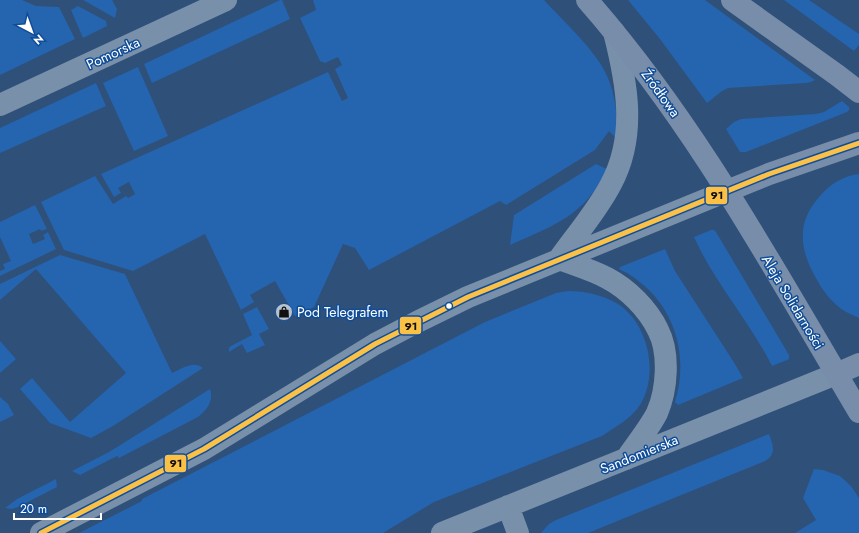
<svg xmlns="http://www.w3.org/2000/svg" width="859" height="533" viewBox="0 0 859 533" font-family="Jost,sans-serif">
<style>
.green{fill:#2564af}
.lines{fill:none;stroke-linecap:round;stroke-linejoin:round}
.minor{stroke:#7990ab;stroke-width:22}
.major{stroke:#778da9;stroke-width:22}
.bus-1-casing{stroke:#104d98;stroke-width:8}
.bus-1{stroke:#fbc046;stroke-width:5}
.bus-dot{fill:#fff;stroke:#104d98;stroke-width:1.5}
.labels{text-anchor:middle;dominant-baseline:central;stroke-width:3;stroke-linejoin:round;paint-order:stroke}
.street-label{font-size:14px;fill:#fff;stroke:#104d98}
.poi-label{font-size:14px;fill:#fff;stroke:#104d98;text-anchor:start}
.line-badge{stroke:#104d98;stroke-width:1.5}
.pale-badge-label{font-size:11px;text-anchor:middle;font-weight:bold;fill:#111}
</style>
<rect width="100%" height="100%" fill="#2f5079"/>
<path class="green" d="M 0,0 L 22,0 L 36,6 L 59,7 L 75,39 L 0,75 Z
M 83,0 L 112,0 L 117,9 L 115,18 Z
M 280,0 L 282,0 L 290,19 L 152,83 L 144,64 Z
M 313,0 L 544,0 C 564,22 597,51 608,78 C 616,98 618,119 617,139 L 609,131 L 595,150 L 506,205 L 500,201 L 369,270 L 355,248 L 343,244 L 314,307 L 295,316 L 275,281 L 250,295 L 254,302 L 241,310 L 205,234 L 133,271 L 64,250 L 41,202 L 95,176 L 113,204 L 126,196 L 128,198 L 135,194 L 129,182 L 118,188 L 121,193 L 114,197 L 101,174 L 328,72 L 342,101 L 348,98 L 335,69 L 342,65 L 338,57 L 325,63 L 320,61 L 300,18 L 316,10 Z
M 628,0 L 705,0 L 815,80 L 811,82 L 806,83 L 728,88 L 722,91 L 707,103 L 660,39 Z
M 784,0 L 809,0 L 859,34 L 859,45 L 854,51 Z
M 78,6 L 106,21 L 107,26 L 83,38 L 71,10 Z
M 138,67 L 168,136 L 134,151 L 103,83 Z
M 96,83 L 106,106 L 0,153 L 0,128 Z
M 842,101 L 849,107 L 849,110 L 847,112 L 746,152 L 740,152 L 726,129 L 734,122 L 741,119 L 816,114 L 824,112 Z
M 596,164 L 607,169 C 586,215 553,226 510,245 L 514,215 Z
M 859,174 L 859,318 C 853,315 845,312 840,308 C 830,300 823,291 817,280 C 800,251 795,223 820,196 C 830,184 843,176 859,174 Z
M 35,205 L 47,229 L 41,231 L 40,229 L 29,234 L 33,244 L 45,239 L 43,235 L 48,232 L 56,249 L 0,276 L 0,271 L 5,269 L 3,264 L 11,261 L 0,237 L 0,222 Z
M 711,230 L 714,230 L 716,232 L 789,355 L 789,359 L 787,360 L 772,366 C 750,322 714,282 694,237 Z
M 665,249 L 675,271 L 735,364 L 743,378 L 678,405 L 675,402 C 687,363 679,320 649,290 C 643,285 637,279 630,275 C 626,272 622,271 619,269 L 620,267 Z
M 60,255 L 125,274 L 172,373 C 182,369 193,360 203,368 L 113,426 L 91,438 L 50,423 L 20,389 L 32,378 L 70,422 L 126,373 L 36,269 L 0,300 L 0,284 Z
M 568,291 C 586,291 603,295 618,304 C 649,324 659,375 640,405 C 631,419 615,427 602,436 L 434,502 L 383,533 L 79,533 L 142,501 L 142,499 L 485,322 L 556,293 Z
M 257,307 L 269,329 L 259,334 L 265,345 L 247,353 L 242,344 L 229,352 L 229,348 L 231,346 L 252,335 L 243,314 Z
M 0,341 L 16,359 L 0,373 Z
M 210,389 C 214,401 207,410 198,417 L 119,458 L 117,456 L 80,475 L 72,471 L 109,452 Z
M 0,397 L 8,404 L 14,415 L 0,422 Z
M 769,434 C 773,445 777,454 765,461 L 588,533 L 541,533 L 549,524 L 556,520 Z
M 814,469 L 823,470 L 840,476 L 851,486 L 859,498 L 859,533 L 795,533 L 816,520 L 803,498 Z
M 56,479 L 57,487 L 18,507 L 12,509 L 5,508 L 17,499 Z"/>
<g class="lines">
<path class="minor" d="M 0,105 L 226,0
M 559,259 C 575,265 592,270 607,278 C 628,289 648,309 658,330 C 670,353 667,390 657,413 C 650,427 635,446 626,459
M 559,259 C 576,235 597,211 611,184 C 637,136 627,83 614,32
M 508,506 L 518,533
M 41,533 L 204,449 L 375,344 L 417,322 L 468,297 L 727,191
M 442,533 L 836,374"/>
<path class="major" d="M 587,0 C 696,124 775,271 859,412
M 732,0 L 837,75 L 859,92
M 727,191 L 769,174 L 859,143
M 836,374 L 859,364"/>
<g class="bus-1-casing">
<path id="bus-1" d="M 41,533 L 204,449 L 375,344 L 468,297 L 769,174 L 859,143"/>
</g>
<use href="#bus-1" class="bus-1"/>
</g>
<defs>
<g id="shop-disc" transform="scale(0.9)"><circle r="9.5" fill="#b6c2d0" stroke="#104d98"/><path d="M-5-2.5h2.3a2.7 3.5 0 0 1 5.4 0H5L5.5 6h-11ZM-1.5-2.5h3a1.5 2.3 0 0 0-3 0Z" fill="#111"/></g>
</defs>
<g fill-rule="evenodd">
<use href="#shop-disc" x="284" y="312"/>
</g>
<circle class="bus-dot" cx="449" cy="306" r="3.5"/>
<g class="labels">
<g class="street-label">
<text transform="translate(113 53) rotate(-25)">Pomorska</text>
<text transform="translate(661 93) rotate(54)">Źródłowa</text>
<text transform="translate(793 302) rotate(59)">Aleja Solidarności</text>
<text transform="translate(639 454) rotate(-22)">Sandomierska</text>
</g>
<g class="poi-label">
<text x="297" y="312">Pod Telegrafem</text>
</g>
</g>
<g class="line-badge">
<rect x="705" y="186" width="23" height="19" rx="4" fill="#fbc046"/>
<rect x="399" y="316" width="23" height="19" rx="4" fill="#fbc046"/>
<rect x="164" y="454" width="23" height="19" rx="4" fill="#fbc046"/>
</g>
<g class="pale-badge-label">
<text x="717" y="199">91</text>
<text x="411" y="330">91</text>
<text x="176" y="467">91</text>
</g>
<g transform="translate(32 32) rotate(139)" stroke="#104d98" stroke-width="3" paint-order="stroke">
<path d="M0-3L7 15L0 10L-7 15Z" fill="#ffffff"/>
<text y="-6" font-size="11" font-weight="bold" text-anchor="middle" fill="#ffffff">N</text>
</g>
<path d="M14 513v6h87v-6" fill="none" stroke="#ffffff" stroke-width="2"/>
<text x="20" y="513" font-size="12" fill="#ffffff" stroke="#104d98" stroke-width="3" paint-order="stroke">20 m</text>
</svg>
